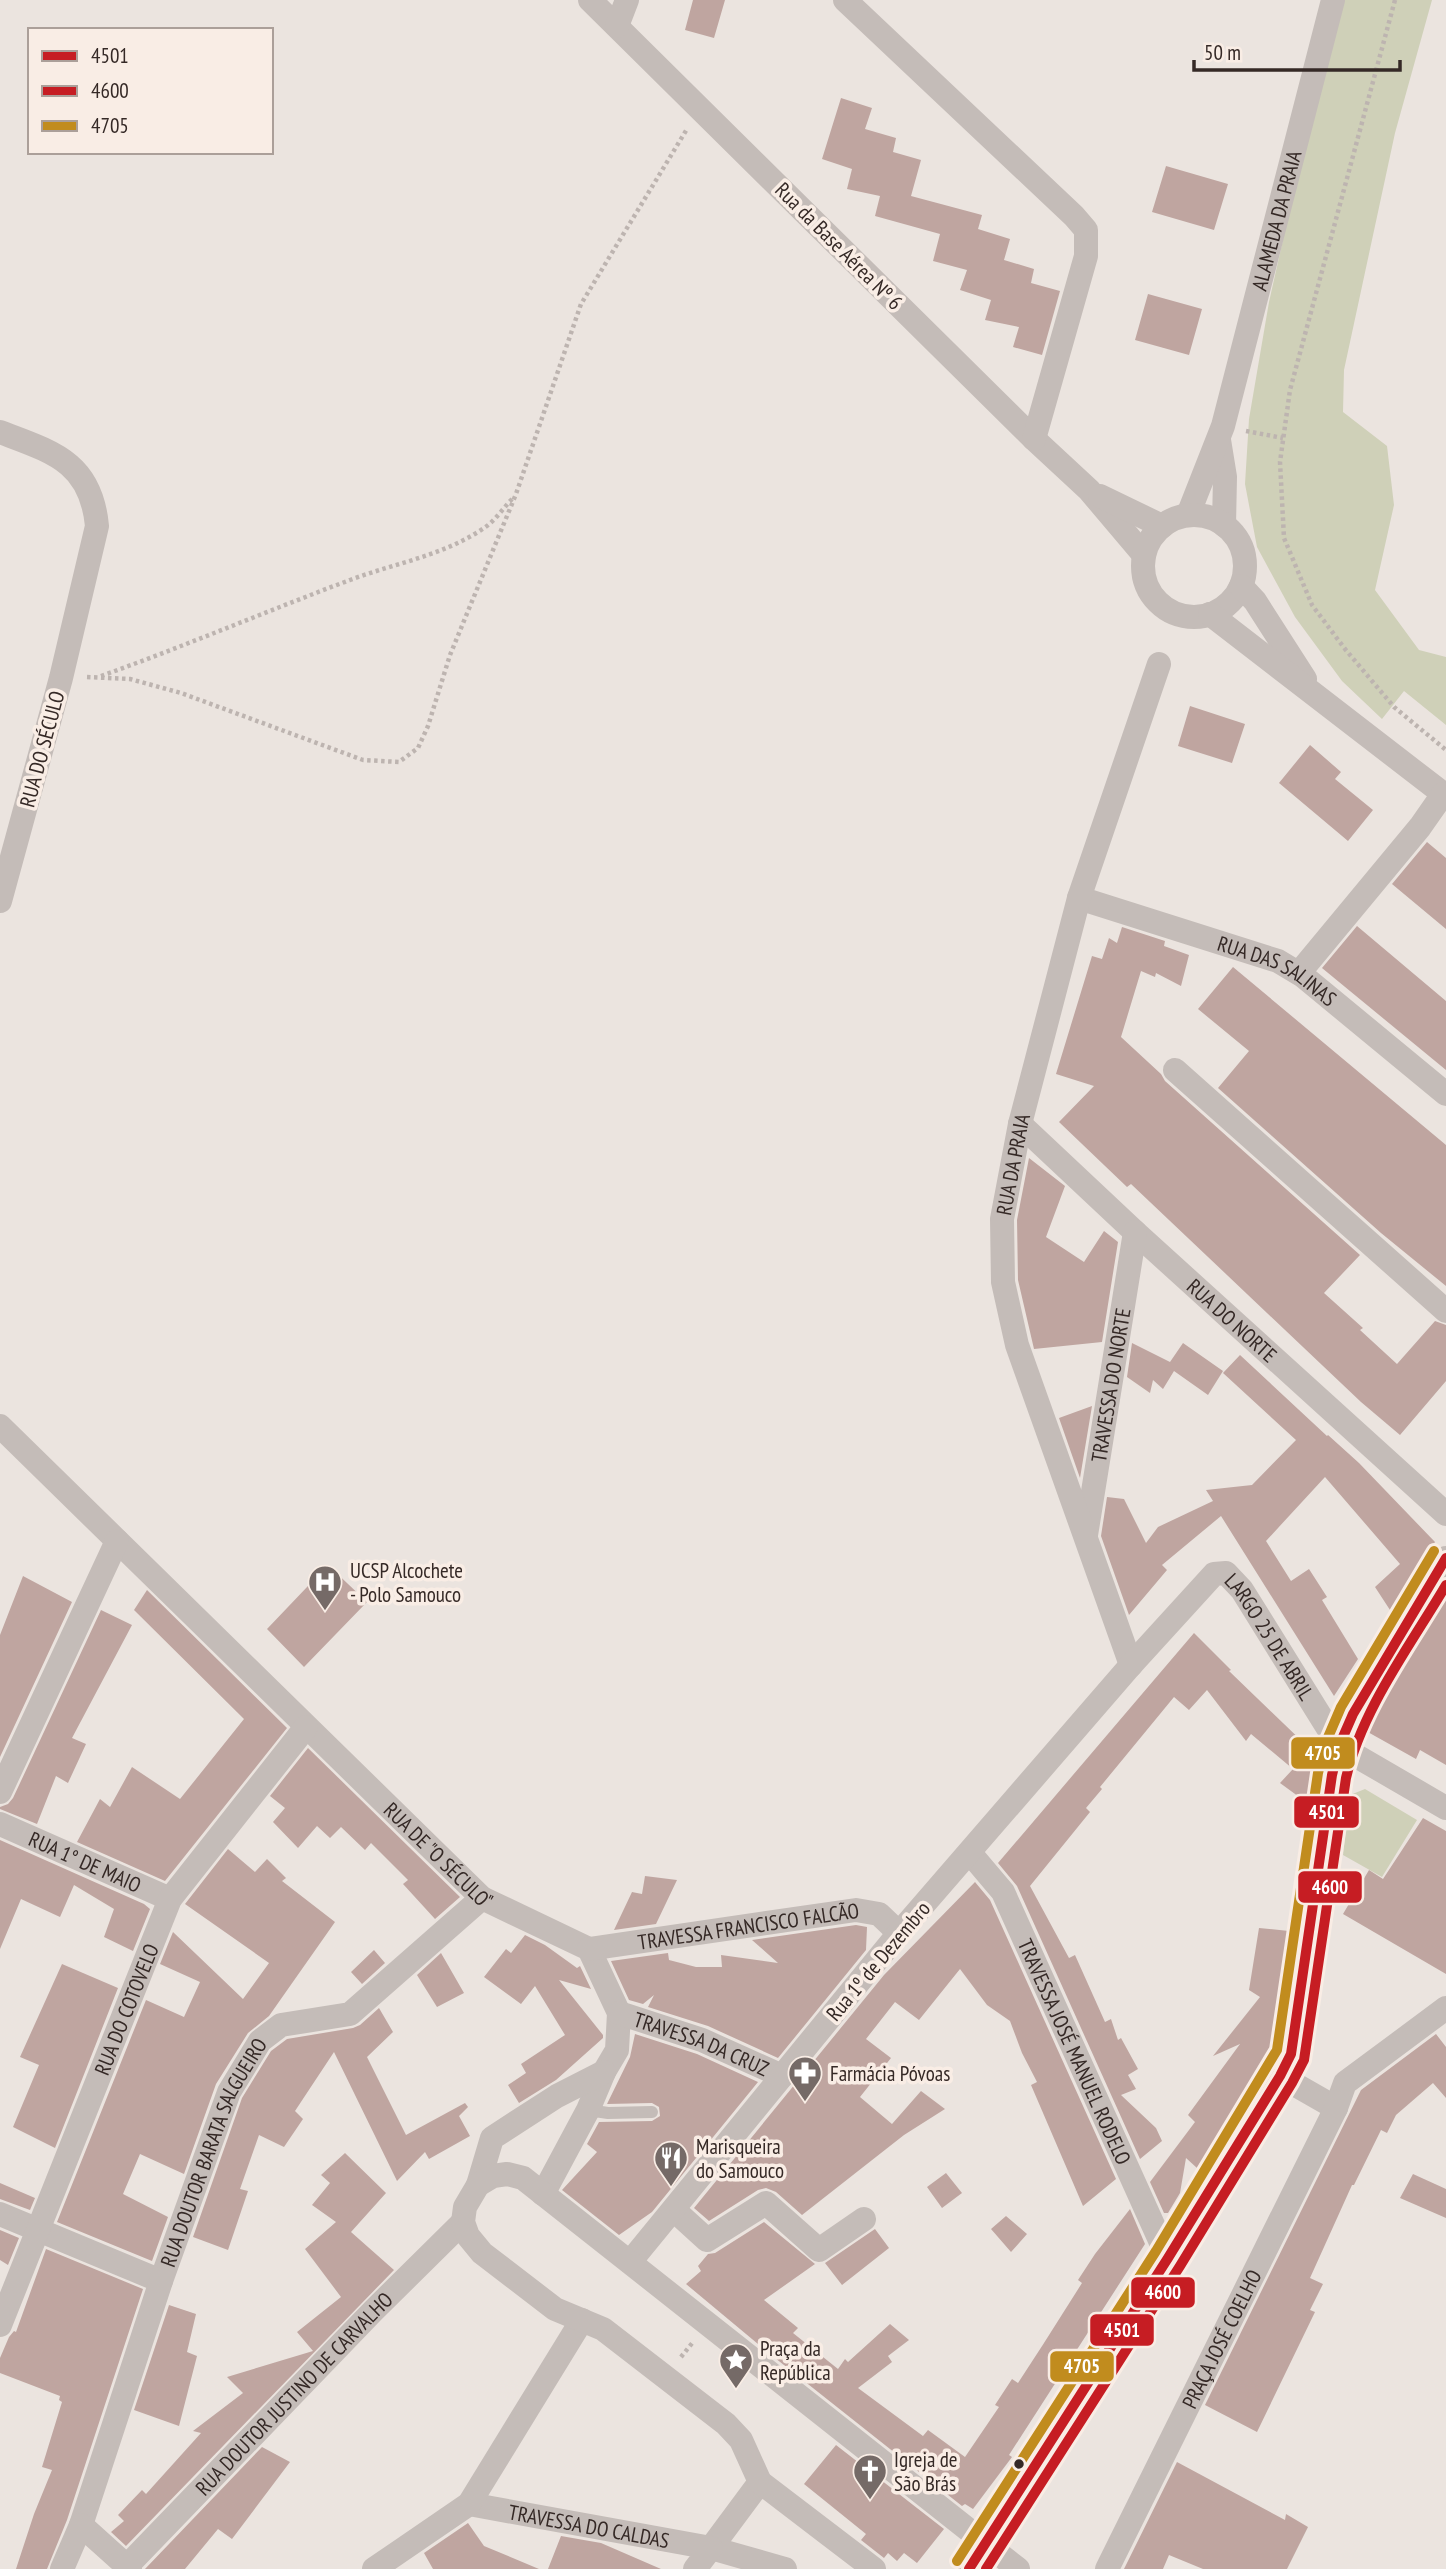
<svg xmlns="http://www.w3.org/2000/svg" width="1446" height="2569" viewBox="0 0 1446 2569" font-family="'PT Sans Narrow',sans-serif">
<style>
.green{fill:#cfd0b8}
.building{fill:#bfa5a0}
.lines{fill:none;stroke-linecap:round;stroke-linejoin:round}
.path{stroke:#bdb4b0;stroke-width:4.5;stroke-dasharray:3.5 3.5;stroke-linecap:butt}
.lane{stroke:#c4bcb8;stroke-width:12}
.street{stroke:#c4bcb8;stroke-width:24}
.bus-1-casing{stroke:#f9ede5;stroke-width:16}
.bus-2-casing{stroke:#f9ede5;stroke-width:16}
.bus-3-casing{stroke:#f9ede5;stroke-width:16}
.bus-1{stroke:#c61d23;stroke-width:10}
.bus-2{stroke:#c61d23;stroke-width:10}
.bus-3{stroke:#c18c1e;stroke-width:10}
.bus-dot{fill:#352926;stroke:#f9ede5;stroke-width:2.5}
.labels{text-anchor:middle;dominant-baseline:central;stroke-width:7;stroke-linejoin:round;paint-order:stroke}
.street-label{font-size:21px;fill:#352926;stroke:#f9ede5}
.poi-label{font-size:21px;fill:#352926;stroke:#f9ede5;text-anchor:start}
.line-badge{stroke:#f9ede5;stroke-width:2.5}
.badge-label{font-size:19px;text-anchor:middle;font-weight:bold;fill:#fff}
</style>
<rect width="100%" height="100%" fill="#ebe4df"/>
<path class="green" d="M 1337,0 L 1432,0 L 1395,133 L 1344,370 L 1343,412 L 1387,446 L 1394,505 L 1375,590 L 1419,650 L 1446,657 L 1446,725 L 1404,691 L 1382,719 L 1342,681 L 1295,617 L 1257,547 L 1245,484 L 1249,419 L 1269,302 Z
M 1365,1789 L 1417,1820 L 1382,1877 L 1343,1855 L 1350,1795 Z"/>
<path class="building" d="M 693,0 L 725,0 L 714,38 L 685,30 Z
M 841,98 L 872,108 L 865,129 L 896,138 L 893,152 L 921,160 L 911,196 L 982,215 L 978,229 L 1010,239 L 1004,260 L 1034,269 L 1031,283 L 1060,291 L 1042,355 L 1013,347 L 1019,327 L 985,320 L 991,300 L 960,290 L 967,270 L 933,261 L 940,234 L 875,216 L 880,196 L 847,189 L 852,169 L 822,159 Z
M 1166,166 L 1228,184 L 1214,230 L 1152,212 Z
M 1148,294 L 1202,309 L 1189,355 L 1135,340 Z
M 1190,706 L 1245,724 L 1232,763 L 1178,746 Z
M 1310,745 L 1341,772 L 1335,779 L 1373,810 L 1348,841 L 1279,783 Z
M 1427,842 L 1446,858 L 1446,929 L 1392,884 Z
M 1357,926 L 1446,1001 L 1446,1070 L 1322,968 Z
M 1122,927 L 1165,941 L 1164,946 L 1189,955 L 1181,986 L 1156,973 L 1155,977 L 1141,971 L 1121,1037 L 1161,1074 L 1165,1081 L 1360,1255 L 1324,1293 L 1363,1328 L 1360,1330 L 1397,1364 L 1435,1321 L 1446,1325 L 1446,1381 L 1400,1435 L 1361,1402 L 1131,1184 L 1127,1187 L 1059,1122 L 1094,1086 L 1056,1074 L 1092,956 L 1102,959 L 1109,938 L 1117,943 Z
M 1233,967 L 1446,1145 L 1446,1286 L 1381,1233 L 1218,1088 L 1249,1051 L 1198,1009 Z
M 1029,1158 L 1065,1186 L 1046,1237 L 1084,1262 L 1104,1231 L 1118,1242 L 1102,1342 L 1034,1349 L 1018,1280 L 1017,1220 Z
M 1132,1343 L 1170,1362 L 1183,1343 L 1223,1371 L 1208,1395 L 1174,1371 L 1163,1389 L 1153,1380 L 1150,1393 L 1127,1377 Z
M 1240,1355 L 1327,1436 L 1328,1435 L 1359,1463 L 1435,1542 L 1390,1610 L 1375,1587 L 1400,1564 L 1325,1477 L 1266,1541 L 1291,1581 L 1309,1569 L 1327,1597 L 1322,1600 L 1358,1659 L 1334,1696 L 1221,1516 L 1162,1565 L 1167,1570 L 1129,1615 L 1101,1536 L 1107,1497 L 1124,1499 L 1146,1543 L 1158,1527 L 1213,1501 L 1206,1490 L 1252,1485 L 1296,1440 L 1223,1373 Z
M 1092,1406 L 1080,1478 L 1059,1418 Z
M 328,1565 L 367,1602 L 304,1667 L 267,1629 Z
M 23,1576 L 72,1602 L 0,1757 L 0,1635 Z
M 1446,1588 L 1446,1765 L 1420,1750 L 1416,1759 L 1366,1731 Z
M 147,1590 L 287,1728 L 165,1881 L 77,1842 L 100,1799 L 110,1807 L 132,1767 L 180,1799 L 244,1719 L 134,1610 Z
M 101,1610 L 132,1625 L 72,1738 L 86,1744 L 68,1783 L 56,1776 L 37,1824 L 0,1809 L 0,1807 L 8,1804 L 13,1798 Z
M 1194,1633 L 1231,1670 L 1229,1671 L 1310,1749 L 1317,1742 L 1306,1802 L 1280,1783 L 1293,1769 L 1251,1734 L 1246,1741 L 1207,1690 L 1189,1710 L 1174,1697 L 1100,1787 L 1102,1789 L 1086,1808 L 1090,1812 L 1030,1886 L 1069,1958 L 1075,1955 L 1105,2022 L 1111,2019 L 1118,2040 L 1121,2038 L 1138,2069 L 1128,2075 L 1136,2089 L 1121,2095 L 1156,2128 L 1162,2141 L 1140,2159 L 1017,1886 L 998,1863 Z
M 308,1748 L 460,1897 L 435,1919 L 403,1884 L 408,1880 L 371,1843 L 365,1850 L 341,1827 L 330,1838 L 317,1826 L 298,1848 L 273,1822 L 285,1808 L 270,1796 Z
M 1423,1818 L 1446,1831 L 1446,1974 L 1343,1914 L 1369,1870 L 1383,1879 Z
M 0,1840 L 144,1904 L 150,1909 L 133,1951 L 104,1937 L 114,1909 L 74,1885 L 60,1917 L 21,1899 L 0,1949 Z
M 228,1849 L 255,1872 L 267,1859 L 286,1878 L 282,1881 L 335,1922 L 269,2016 L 248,2033 L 216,2084 L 184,2174 L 140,2154 L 123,2194 L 168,2217 L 152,2261 L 57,2222 L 146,2000 L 184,2017 L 200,1982 L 160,1964 L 173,1932 L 243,1999 L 269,1963 L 185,1904 Z
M 645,1876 L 677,1880 L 656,1924 L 614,1930 L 632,1892 L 642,1894 Z
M 975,1882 L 990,1900 L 1116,2179 L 1083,2206 L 1031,2085 L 1037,2082 L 1022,2053 L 1010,2021 L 987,2005 L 960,1969 L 919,2020 L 895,2002 L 866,2039 L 891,2058 L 860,2097 L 892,2124 L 921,2091 L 945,2109 L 904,2135 L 802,2215 L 776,2192 L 766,2188 L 758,2190 L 709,2221 L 694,2208 L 884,1975 Z
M 856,1925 L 867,1927 L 866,1950 L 778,2058 L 708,2026 L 648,2007 L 654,1995 L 643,2004 L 629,2000 L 611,1961 L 668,1953 L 669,1960 L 696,1967 L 722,1967 L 721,1955 L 778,1963 L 752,1940 Z
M 1259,1928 L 1289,1931 L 1276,2045 L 1256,2084 L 1197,2168 L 1186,2158 L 1180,2193 L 1168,2213 L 1164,2213 L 1150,2182 L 1195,2122 L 1188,2115 L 1240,2044 L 1213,2056 L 1260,1997 L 1249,1990 Z
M 525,1935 L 545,1945 L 577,1968 L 580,1966 L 591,1989 L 559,1980 L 603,2035 L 603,2038 L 556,2080 L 519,2103 L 508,2085 L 526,2073 L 521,2064 L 565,2035 L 535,1986 L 521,2004 L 484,1977 L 506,1949 L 511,1953 Z
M 374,1950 L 385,1963 L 362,1984 L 351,1972 Z
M 441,1953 L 464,1993 L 437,2007 L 417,1975 Z
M 62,1964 L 118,1988 L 55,2148 L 13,2127 L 39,2065 L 20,2057 Z
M 379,2008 L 393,2032 L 367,2057 L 406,2135 L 465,2103 L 468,2107 L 459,2116 L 470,2136 L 429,2159 L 425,2152 L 397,2181 L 334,2052 L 295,2111 L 303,2119 L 284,2147 L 259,2135 L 240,2189 L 248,2191 L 228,2250 L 193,2237 L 242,2098 L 271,2051 L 287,2039 L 353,2028 L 360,2025 Z
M 635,2034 L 697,2054 L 758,2082 L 652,2212 L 619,2235 L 562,2190 L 597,2152 L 587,2144 L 599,2122 L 652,2121 L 660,2116 L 659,2107 L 652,2103 L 607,2104 L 630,2057 Z
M 1436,2034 L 1446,2047 L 1446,2098 L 1433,2083 L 1396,2115 L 1387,2133 L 1381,2130 L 1354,2185 L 1352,2185 L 1310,2278 L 1323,2284 L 1310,2310 L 1315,2312 L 1257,2432 L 1205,2405 L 1361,2090 Z
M 345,2153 L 386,2193 L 351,2232 L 394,2270 L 126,2546 L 111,2532 L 124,2521 L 118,2515 L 142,2490 L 146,2494 L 201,2433 L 193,2431 L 243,2393 L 227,2377 L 313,2351 L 297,2332 L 341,2297 L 305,2249 L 336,2222 L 312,2205 L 330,2183 L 321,2175 Z
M 946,2173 L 962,2193 L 942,2208 L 927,2187 Z
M 1413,2174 L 1446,2189 L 1446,2218 L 1400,2198 Z
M 0,2183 L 35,2198 L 30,2210 L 0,2199 Z
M 1130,2209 L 1145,2244 L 1009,2455 L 1012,2457 L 973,2509 L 965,2504 L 962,2506 L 770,2354 L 686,2284 L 701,2271 L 698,2266 L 708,2254 L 715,2253 L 764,2222 L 815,2264 L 764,2300 L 798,2328 L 793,2333 L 838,2369 L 845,2359 L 848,2362 L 890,2324 L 909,2340 L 888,2356 L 892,2362 L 858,2388 L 923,2436 L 928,2430 L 965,2457 L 999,2407 L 995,2405 L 1012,2379 L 1018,2383 L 1044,2343 L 1082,2283 L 1078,2280 L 1095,2254 Z
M 1006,2216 L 1027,2234 L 1011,2252 L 991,2229 Z
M 875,2229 L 889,2248 L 842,2285 L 825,2263 Z
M 0,2230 L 19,2238 L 8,2265 L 0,2260 Z
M 46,2249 L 143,2289 L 67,2520 L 47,2569 L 16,2569 L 34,2514 L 52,2470 L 42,2467 L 62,2402 L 59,2400 L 60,2396 L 0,2373 L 0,2358 L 9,2337 L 14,2331 L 16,2332 Z
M 169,2305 L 196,2314 L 187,2352 L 197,2356 L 179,2426 L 134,2410 Z
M 836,2445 L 944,2529 L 917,2563 L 904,2553 L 897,2561 L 888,2553 L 884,2558 L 861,2540 L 866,2534 L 804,2484 Z
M 262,2447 L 290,2462 L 232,2539 L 218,2529 L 185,2569 L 145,2569 Z
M 1177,2462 L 1285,2520 L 1286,2514 L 1308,2527 L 1287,2569 L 1203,2569 L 1169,2555 L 1163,2569 L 1124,2569 Z
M 468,2523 L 484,2546 L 539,2569 L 433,2569 L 424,2553 Z
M 561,2536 L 601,2543 L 661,2569 L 548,2569 Z"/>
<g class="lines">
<path class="path" d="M 1395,0 L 1290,390 L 1280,462 L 1284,538 L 1312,605 L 1345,649 L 1394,707 L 1446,750
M 1246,431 L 1283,438
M 101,676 C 185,646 267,611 350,580 C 395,563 443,556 484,528 C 495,521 504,507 513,498
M 87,677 L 130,679 L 181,693 L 363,760 L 399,762 L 418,748 L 428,726 L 450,655 L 516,494 L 581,304 L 687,129
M 681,2357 L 693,2342"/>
<path class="lane" d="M 588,2110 L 608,2113 L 652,2112"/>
<g class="street">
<path d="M 590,0 L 1034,439 L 1089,490 L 1144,555"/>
<path d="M 845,0 L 1074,216 L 1086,230 L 1086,256 L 1034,439"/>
<path d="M 617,26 L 627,0"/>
<path d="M 0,432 C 53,452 91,462 97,526 L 61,678 L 0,901"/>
<path d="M 1219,440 L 1225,477 L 1224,525"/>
<path d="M 1100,496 L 1162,526"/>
<path id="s1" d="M 1188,515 L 1223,426 L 1333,0"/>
<circle cx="1194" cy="566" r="51"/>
<path d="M 1241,586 L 1255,601 L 1305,679"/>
<path d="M 1210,614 L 1446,796"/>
<path id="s2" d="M 1079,898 L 1278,961 L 1303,976 L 1446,1094"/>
<path d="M 1299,973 L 1420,827 L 1443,794"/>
<path d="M 1175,1070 L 1446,1311"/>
<path id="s3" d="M 1020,1124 L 1135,1232 L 1446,1514"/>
<path id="s4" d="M 0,1426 L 482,1898 L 589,1949 L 619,2013 L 617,2050 L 604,2072 L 588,2110 L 543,2194"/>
<path id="s5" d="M 1086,1535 L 1135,1232"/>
<path id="s6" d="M 1131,1665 L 1017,1345 L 1003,1282 L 1002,1219 L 1020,1124 L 1079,898 L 1159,664"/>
<path d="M 0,1792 L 117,1541"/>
<path id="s7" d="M 0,1824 L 170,1899"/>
<path id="s8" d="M 970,1853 L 1003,1892 L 1168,2258"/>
<path id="s9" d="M 589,1949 L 856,1910 L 879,1914 L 899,1933"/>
<path id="s10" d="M 619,2013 L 702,2040 L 782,2076"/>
<path d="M 1280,2076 L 1336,2108"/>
<path d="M 478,2185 L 492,2138 L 557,2096 L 604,2072"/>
<path d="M 674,2210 L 707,2240 L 766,2203 L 819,2250 L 864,2219"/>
<path d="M 0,2214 L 161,2281"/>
<path id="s11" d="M 630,2262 L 899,1933 L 1131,1665 L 1214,1574 L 1226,1573 L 1242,1590 L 1339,1746 L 1446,1808"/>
<path id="s12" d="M 0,2325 L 170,1899 L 306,1727"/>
<path d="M 760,2482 L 711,2548 L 785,2569"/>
<path id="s13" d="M 469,2504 L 711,2548 L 695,2569"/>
<path id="s14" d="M 81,2525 L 161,2281 L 229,2092 L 260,2041 L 281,2025 L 350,2014 L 482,1898"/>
<path id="s15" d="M 127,2566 L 374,2310 L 463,2222"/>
<path d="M 62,2569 L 81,2525 L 130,2569"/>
<path d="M 374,2569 L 469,2504 L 582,2320"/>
<path d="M 874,2569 L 760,2482 L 741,2440 L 726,2424 L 603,2329 L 555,2309 L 482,2253 L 468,2236 L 463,2222 L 465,2207 L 478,2185 L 493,2176 L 507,2174 L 523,2178 L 1018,2569"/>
<path d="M 969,2569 L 1168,2258 L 1280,2076 L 1291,2054 L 1332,1775 L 1339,1746 L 1353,1714 L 1446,1558"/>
<path id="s16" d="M 1107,2569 L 1336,2108 L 1345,2083 L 1446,2008"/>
</g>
<g class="bus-1-casing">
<path id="bus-1" d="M 969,2569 L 1168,2258 L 1280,2076 L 1291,2054 L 1332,1775 L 1339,1746 L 1353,1714 L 1446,1558"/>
</g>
<g class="bus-2-casing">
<path id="bus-2" d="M 986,2569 L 1180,2266 L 1292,2083 L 1304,2060 L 1346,1778 C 1362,1709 1410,1646 1446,1585"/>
</g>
<g class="bus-3-casing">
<path id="bus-3" d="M 957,2561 L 1156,2251 L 1277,2050 L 1318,1773 L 1326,1742 L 1341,1707 L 1434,1551"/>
</g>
<use href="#bus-1" class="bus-1"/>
<use href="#bus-2" class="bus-2"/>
<use href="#bus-3" class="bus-3"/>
</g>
<defs>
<g id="hospital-pin" transform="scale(1.75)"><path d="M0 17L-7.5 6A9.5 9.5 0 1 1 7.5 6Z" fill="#756a67" stroke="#f9ede5"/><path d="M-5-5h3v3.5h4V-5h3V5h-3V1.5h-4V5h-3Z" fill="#fff"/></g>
<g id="pharmacy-pin" transform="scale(1.75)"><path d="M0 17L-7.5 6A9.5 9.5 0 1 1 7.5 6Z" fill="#756a67" stroke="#f9ede5"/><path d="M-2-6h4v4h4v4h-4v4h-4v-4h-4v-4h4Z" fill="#fff"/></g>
<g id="restaurant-pin" transform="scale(1.75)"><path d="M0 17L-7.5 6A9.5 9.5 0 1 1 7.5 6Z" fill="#756a67" stroke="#f9ede5"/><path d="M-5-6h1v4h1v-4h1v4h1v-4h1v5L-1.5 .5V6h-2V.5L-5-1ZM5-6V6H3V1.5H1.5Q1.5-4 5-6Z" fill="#fff"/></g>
<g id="sight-pin" transform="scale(1.75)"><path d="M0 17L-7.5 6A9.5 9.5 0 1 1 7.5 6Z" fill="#756a67" stroke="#f9ede5"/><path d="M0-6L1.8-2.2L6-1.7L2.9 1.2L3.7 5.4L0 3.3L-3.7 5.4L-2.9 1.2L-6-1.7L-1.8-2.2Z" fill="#fff"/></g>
<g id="church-pin" transform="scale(1.75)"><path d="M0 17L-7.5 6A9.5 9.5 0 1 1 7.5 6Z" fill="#756a67" stroke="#f9ede5"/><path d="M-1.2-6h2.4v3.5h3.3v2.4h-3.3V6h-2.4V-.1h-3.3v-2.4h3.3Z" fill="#fff"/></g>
</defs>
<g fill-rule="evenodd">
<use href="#hospital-pin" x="325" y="1582"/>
<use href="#pharmacy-pin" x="805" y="2073"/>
<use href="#restaurant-pin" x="671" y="2158"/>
<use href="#sight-pin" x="736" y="2360"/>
<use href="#church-pin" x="870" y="2471"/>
</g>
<circle class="bus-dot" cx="1019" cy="2464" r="6"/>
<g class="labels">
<g class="street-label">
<text stroke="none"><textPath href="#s1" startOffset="308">ALAMEDA DA PRAIA</textPath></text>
<text transform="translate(839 246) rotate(45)">Rua da Base Aérea Nº 6</text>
<text transform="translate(42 749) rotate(-75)">RUA DO SÉCULO</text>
<text stroke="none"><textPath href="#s2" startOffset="212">RUA DAS SALINAS</textPath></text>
<text stroke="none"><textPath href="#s6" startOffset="523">RUA DA PRAIA</textPath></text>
<text stroke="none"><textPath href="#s3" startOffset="289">RUA DO NORTE</textPath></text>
<text stroke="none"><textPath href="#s5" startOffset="152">TRAVESSA DO NORTE</textPath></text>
<text stroke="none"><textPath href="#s11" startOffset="992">LARGO 25 DE ABRIL</textPath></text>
<text stroke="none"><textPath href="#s4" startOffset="614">RUA DE "O SÉCULO"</textPath></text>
<text stroke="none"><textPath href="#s7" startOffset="93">RUA 1° DE MAIO</textPath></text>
<text stroke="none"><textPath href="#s9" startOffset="161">TRAVESSA FRANCISCO FALCÃO</textPath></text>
<text transform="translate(878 1961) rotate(-50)">Rua 1º de Dezembro</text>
<text stroke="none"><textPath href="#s12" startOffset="340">RUA DO COTOVELO</textPath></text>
<text stroke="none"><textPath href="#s10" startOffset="88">TRAVESSA DA CRUZ</textPath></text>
<text stroke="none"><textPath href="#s8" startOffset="226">TRAVESSA JOSÉ MANUEL RODELO</textPath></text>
<text stroke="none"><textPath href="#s14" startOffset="396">RUA DOUTOR BARATA SALGUEIRO</textPath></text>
<text stroke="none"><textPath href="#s16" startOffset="257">PRAÇA JOSÉ COELHO</textPath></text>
<text stroke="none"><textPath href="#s15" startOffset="240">RUA DOUTOR JUSTINO DE CARVALHO</textPath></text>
<text stroke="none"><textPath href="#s13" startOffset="122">TRAVESSA DO CALDAS</textPath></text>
</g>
<g class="poi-label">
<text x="350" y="1570">UCSP Alcochete<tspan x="350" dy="24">- Polo Samouco</tspan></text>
<text x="830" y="2073">Farmácia Póvoas</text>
<text x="696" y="2146">Marisqueira<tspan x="696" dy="24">do Samouco</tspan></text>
<text x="760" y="2348">Praça da<tspan x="760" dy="24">República</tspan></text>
<text x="894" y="2459">Igreja de<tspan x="894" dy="24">São Brás</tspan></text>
</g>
</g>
<g class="line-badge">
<rect x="1290" y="1736" width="66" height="34" rx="7" fill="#c18c1e"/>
<rect x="1293" y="1795" width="67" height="34" rx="7" fill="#c61d23"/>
<rect x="1297" y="1870" width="66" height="34" rx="7" fill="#c61d23"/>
<rect x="1130" y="2276" width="66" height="33" rx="7" fill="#c61d23"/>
<rect x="1089" y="2313" width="66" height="34" rx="7" fill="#c61d23"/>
<rect x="1049" y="2350" width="66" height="33" rx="7" fill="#c18c1e"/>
</g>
<g class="badge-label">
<text x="1323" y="1760">4705</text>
<text x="1327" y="1819">4501</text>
<text x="1330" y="1894">4600</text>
<text x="1163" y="2299">4600</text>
<text x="1122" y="2337">4501</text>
<text x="1082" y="2373">4705</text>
</g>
<rect x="28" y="28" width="245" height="126" fill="#f9ede5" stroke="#ab9f99" stroke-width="2"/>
<rect x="42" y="51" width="35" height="10" fill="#c61d23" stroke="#ab9f99" stroke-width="2"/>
<text x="91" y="63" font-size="21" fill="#352926">4501</text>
<rect x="42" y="86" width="35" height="10" fill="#c61d23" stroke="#ab9f99" stroke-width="2"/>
<text x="91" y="98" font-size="21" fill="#352926">4600</text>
<rect x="42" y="121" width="35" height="10" fill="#c18c1e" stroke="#ab9f99" stroke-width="2"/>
<text x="91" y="133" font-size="21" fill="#352926">4705</text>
<path d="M1194 60v10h206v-10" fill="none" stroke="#352926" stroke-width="3.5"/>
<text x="1204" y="60" font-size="21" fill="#352926" stroke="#f9ede5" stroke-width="5" paint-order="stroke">50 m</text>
</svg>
